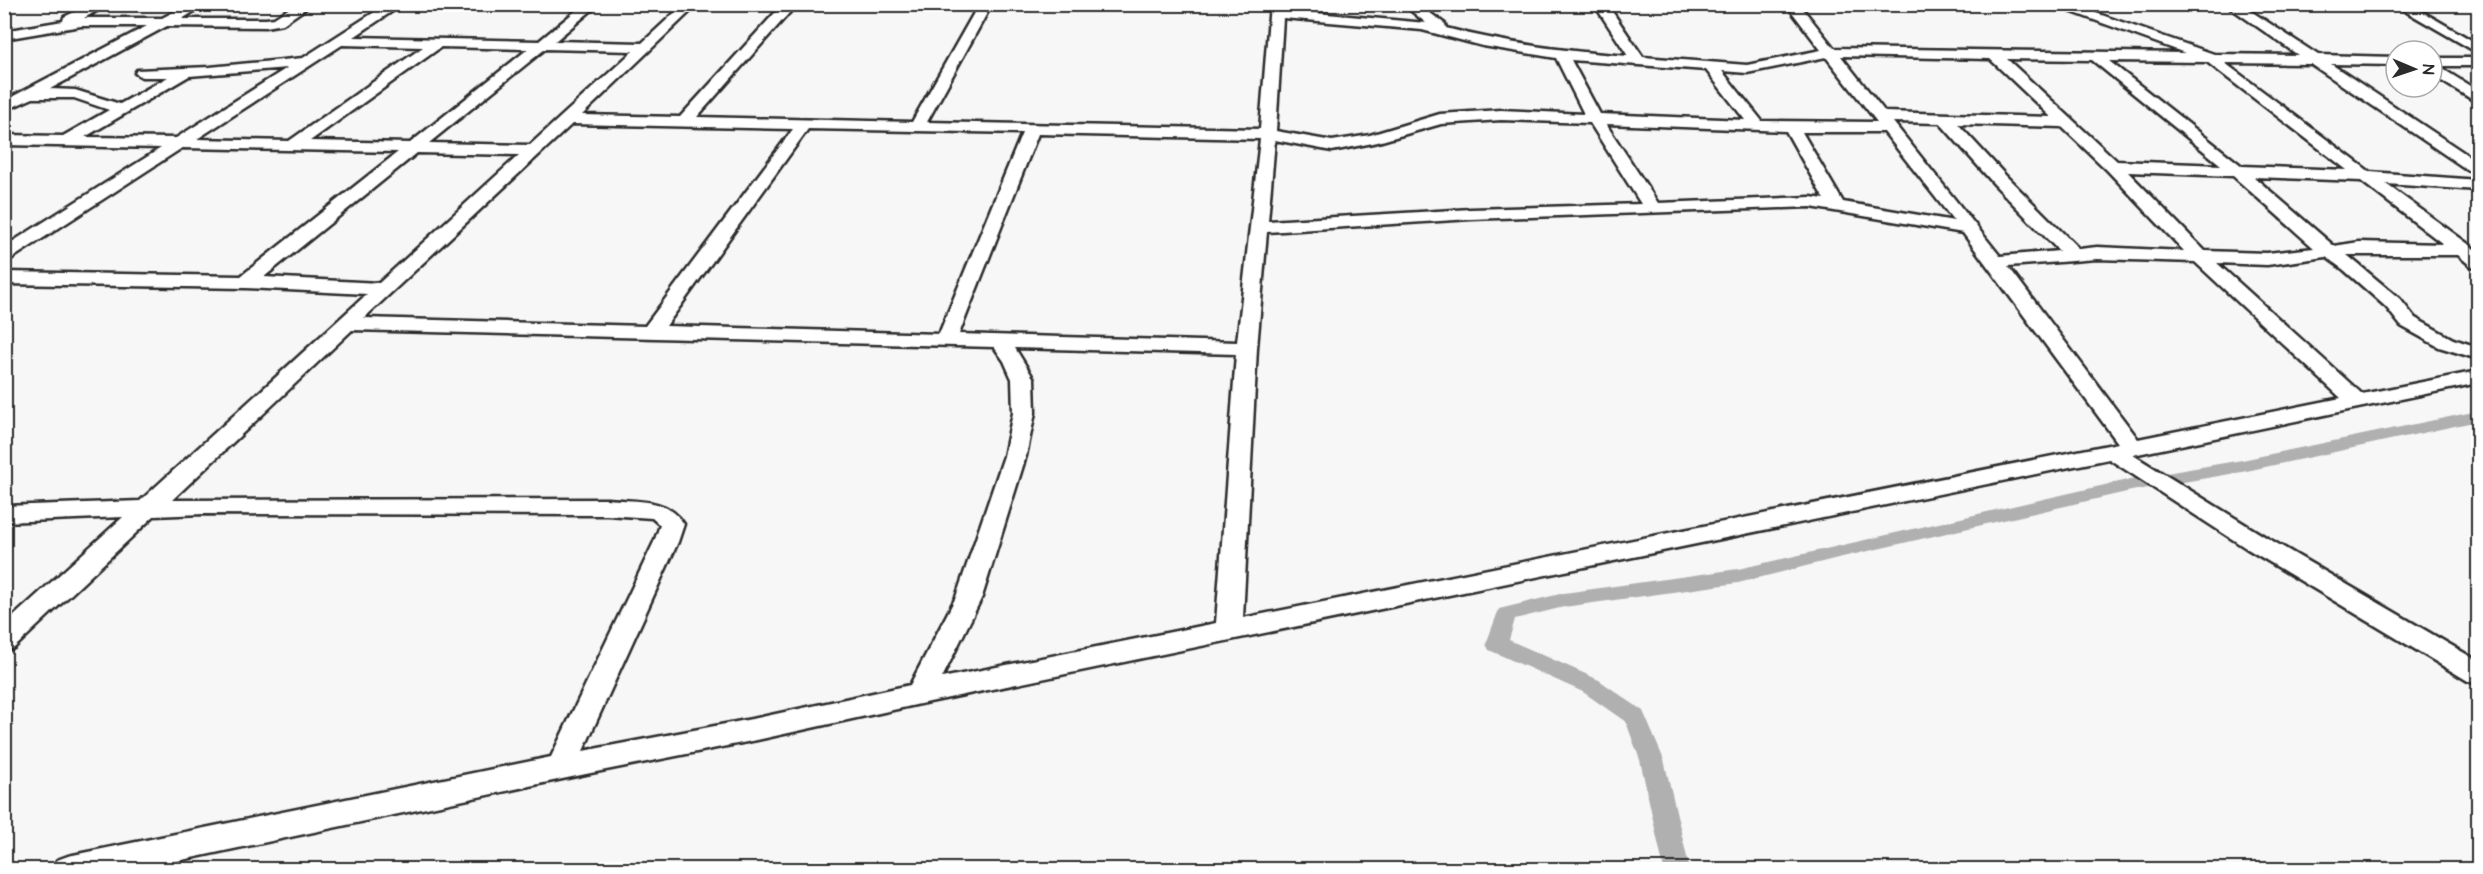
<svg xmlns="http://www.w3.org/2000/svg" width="2483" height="874" viewBox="0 0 2483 874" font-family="'Architects Daughter',sans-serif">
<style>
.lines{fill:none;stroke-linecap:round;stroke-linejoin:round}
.canal{fill:#b0b0b0;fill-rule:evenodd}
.minor-casing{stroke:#2b2b2b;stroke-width:5}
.minor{fill:#fff;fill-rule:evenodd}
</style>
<rect width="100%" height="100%" fill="#f7f7f7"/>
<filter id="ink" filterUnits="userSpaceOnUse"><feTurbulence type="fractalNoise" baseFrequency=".0167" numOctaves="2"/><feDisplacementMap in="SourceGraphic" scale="12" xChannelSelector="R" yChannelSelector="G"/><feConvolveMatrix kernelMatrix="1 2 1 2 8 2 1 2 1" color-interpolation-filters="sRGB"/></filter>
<g filter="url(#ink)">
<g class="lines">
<path class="canal" d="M 2478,411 L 2478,421 L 2242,472 L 2131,491 L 1838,558 L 1738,583 L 1564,607 L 1515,619 L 1509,640 L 1599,680 L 1643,711 L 1664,760 L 1690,870 L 1664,870 L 1640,760 L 1626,722 L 1583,692 L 1489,650 L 1486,644 L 1499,609 L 1564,593 L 1738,569 L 2131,479 L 2242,460 Z"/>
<g class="minor-casing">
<path id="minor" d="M 91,4 L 109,4 L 84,18 L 162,18 L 189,4 L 206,4 L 182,19 L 266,19 L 274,18 L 296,4 L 312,4 L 283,24 L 266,27 L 167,26 L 50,89 L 75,90 L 120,104 L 168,77 L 142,77 L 135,73 L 137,70 L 210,67 L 303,58 L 387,4 L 403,4 L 354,37 L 539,41 L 584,4 L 599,4 L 555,41 L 642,43 L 684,4 L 698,4 L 582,115 L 680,117 L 783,4 L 797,4 L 697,117 L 912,122 L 979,4 L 992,4 L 927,122 L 1260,129 L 1270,4 L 1283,4 L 1283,10 L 1426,23 L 1403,4 L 1418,4 L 1445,24 L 1446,28 C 1506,44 1566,51 1628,56 L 1594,4 L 1607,4 L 1643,57 L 1747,65 L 1821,50 L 1786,4 L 1799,4 L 1834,48 L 2185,53 L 2050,4 L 2070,4 L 2214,54 L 2298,55 L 2225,4 L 2240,4 L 2318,55 L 2396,57 L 2396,65 L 2331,64 L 2478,162 L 2478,174 L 2472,173 L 2311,64 L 2225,63 L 2370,172 L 2478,180 L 2478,190 L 2386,184 L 2471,246 L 2478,253 L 2478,267 L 2471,266 L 2458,255 L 2347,255 L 2400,299 L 2415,318 L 2453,339 L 2478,347 L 2478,359 L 2439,347 L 2401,326 L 2386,307 L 2344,270 L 2326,257 L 2267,265 L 2217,263 L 2362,394 L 2478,371 L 2478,383 L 2133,455 L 2264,536 L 2478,661 L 2478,684 L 2468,681 L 2246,548 L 2109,459 L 920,704 L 757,740 L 586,774 L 135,870 L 52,870 L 57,860 L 68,856 L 551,757 L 654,542 L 660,525 L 652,518 L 607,515 L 203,514 L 154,516 L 14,648 L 4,651 L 4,625 L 123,517 L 4,522 L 4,506 L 140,501 L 367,294 L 246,288 L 4,284 L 4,272 L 241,276 L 398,152 L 182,148 L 11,259 L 4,260 L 4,247 L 161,148 L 4,145 L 4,135 L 63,136 L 109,110 L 74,98 L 33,98 L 4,111 L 4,101 L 147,26 L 81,26 L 4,39 L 4,31 L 63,21 L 64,17 ZM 1283,18 L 1422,30 L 1483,46 L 1556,58 L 1584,114 L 1501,110 L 1440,114 L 1370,135 L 1332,141 L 1276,131 ZM 342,45 L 423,47 L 289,141 L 197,139 ZM 441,47 L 528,49 L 410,143 L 310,141 ZM 545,49 L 633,51 L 530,145 L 429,143 ZM 1841,56 L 1990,59 L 2051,117 L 1885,112 ZM 1826,57 L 1877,122 L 1762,121 L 1722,71 L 1747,73 ZM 2007,59 L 2092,60 L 2221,165 L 2117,161 ZM 1571,60 L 1706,70 L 1745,120 L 1600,114 ZM 2109,61 L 2207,62 L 2347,170 L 2242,166 ZM 287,68 L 176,138 L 85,137 L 189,76 ZM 1501,120 L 1590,123 L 1641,204 L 1471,209 L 1268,221 L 1275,140 L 1332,151 L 1378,142 L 1441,124 ZM 1893,122 L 1940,123 L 1994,184 L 2059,251 L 2000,256 ZM 572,124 L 793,129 L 645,326 L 364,318 ZM 1606,124 L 1786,131 L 1824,199 L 1811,197 L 1658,203 ZM 1958,124 L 2062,127 L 2107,170 L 2184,251 L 2097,247 L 2079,249 L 2006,176 ZM 808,129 L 1022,133 L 939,334 L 666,326 ZM 1802,132 L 1884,132 L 1954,221 L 1843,202 ZM 1038,134 L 1260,139 L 1237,342 L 959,334 ZM 417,153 L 519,155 L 379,283 L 264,277 ZM 2128,172 L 2233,176 L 2314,248 L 2267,253 L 2205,251 ZM 2254,177 L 2361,181 L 2443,244 L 2359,242 L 2334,246 ZM 1811,207 L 1963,233 L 2118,443 L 1243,618 L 1257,348 L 1267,232 L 1471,219 ZM 2097,259 L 2195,262 L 2341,398 L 2138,439 L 2008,266 ZM 352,330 L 994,347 L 1004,361 L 1012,379 L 1013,413 L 1004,456 L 956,597 L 910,685 L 757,718 L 583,751 L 678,542 L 684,524 C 667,497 636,502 607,499 L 172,500 ZM 1015,348 L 1236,354 L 1216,623 L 942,678 L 982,597 L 1026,456 L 1035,413 L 1034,379 Z
M 2393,4 L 2409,4 L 2478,44 L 2478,53 Z
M 2432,58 L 2478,58 L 2478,66 L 2438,66 L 2478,91 L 2478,101 L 2473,100 L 2432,75 Z"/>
</g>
<use href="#minor" class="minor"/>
</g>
</g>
<rect width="2483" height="874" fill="none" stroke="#fff" stroke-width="24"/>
<rect x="12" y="12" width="2459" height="850" fill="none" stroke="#2b2b2b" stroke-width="2" filter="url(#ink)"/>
<g transform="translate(2414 69) rotate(92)"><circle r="28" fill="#ffffff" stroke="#aaaaaa" stroke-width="1.5"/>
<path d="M0-4.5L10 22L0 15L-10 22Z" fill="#2b2b2b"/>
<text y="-9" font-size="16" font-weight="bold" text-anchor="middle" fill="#2b2b2b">N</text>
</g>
</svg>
